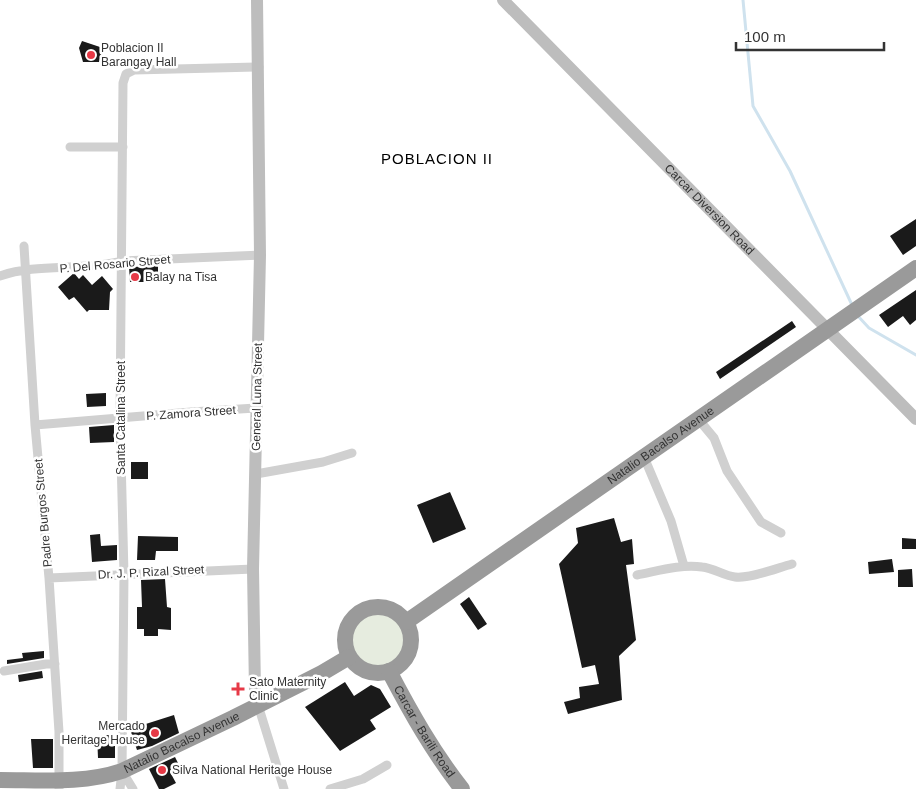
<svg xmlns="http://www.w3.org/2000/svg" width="916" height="789" viewBox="0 0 916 789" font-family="Helvetica,sans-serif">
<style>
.green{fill:#e6ecdf}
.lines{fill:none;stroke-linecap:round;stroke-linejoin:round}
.stream{stroke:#cfe2ee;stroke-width:3}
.building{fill:#1a1a1a}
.street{stroke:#d0d0d0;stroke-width:9}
.secondary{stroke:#bdbdbd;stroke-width:12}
.highway{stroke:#9a9a9a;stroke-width:16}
.poi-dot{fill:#e63946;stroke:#fff;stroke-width:2}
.labels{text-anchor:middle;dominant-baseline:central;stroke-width:5;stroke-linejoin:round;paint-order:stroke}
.poi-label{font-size:12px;fill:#333;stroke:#fff;text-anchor:start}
.street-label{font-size:12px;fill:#333;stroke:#fff}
.quarter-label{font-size:15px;letter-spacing:1px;fill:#000;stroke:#fff}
</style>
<rect width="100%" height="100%" fill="#fff"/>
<path class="green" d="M348 640a30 30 0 1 1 60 0a30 30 0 1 1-60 0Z"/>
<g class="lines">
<path class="stream" d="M 743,0 L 753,106 L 790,171 L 852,305
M 857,315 L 869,328 L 916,355"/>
</g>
<path class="building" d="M 82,41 L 103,48 L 99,62 L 83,62 L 79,48 Z
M 916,219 L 916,246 L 903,255 L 890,236 Z
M 158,266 L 158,272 L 167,272 L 168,282 L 130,282 L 129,267 Z
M 74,273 L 79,279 L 83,275 L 92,285 L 102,276 L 113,289 L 110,292 L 109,310 L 89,310 L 87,312 L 74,297 L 69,300 L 58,287 Z
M 916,290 L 916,320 L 910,325 L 903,316 L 888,327 L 879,315 Z
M 792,321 L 796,327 L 720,379 L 716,372 Z
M 106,393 L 106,406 L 87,407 L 86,394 Z
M 114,425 L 114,442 L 90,443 L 89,427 Z
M 131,462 L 148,462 L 148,479 L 131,479 Z
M 450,492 L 466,529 L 433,543 L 417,505 Z
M 614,518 L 621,542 L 632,539 L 634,564 L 626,565 L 636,640 L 619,656 L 622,700 L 568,714 L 564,702 L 580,698 L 579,687 L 599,684 L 595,665 L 582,668 L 559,564 L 578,543 L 576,528 Z
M 100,534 L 101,546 L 117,545 L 117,560 L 92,562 L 90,535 Z
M 138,536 L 178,537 L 178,551 L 156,551 L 155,560 L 137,560 Z
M 902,538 L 916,539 L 916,549 L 902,549 Z
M 892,559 L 894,572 L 869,574 L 868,562 Z
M 912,569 L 913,587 L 898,587 L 898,570 Z
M 165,579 L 167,607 L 171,608 L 171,630 L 158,629 L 158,636 L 144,636 L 144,629 L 137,629 L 137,607 L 142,607 L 141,580 Z
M 469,597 L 487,624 L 478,630 L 460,604 Z
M 44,651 L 44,658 L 7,664 L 7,660 L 23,658 L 22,653 Z
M 42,671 L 43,678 L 19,682 L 18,675 Z
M 345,682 L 354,696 L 371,685 L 380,689 L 391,707 L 370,720 L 376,729 L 340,751 L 305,707 Z
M 174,715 L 179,733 L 152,746 L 137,750 L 130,729 Z
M 97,735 L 115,735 L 115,758 L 98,758 Z
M 31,739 L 53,739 L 53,768 L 33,768 Z
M 175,757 L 180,767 L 170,772 L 176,783 L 164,789 L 159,789 L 149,769 Z"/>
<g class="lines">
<path class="street" d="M 70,147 L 123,147
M 24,246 L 35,425 L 49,578 L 59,732 L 59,789
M 0,276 C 37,263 82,271 122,261 L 260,255
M 699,420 L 714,438 L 727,471 L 761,522 L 781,533
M 35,425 L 191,412 L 257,408
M 644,457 L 671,521 L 684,566
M 256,474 L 323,462 L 352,453
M 637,575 C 658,571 681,564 702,567 C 714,568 724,576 735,577 C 750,579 777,568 792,564
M 49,578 L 253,569
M 4,671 L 46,664 L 55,664
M 258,705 L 284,789
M 122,771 L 133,789
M 120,789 L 122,771 L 124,574 L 120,418 L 123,83 L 126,74 L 134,70 L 259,67
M 330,789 L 363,779 L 387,765"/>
<g class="secondary">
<path d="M 257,0 L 260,255 L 253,569 L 255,691 L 258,705"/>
<path id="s1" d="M 503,0 L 916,419"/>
</g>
<g class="highway">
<circle cx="378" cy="640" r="33"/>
<path id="s2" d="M 406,622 L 916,268"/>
<path id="s3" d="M 389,671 C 411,713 433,752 462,789"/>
<path id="s4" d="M 0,780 C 41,780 83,784 122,771 L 233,718 L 322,673 L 349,657"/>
</g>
</g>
<g class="poi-dot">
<circle cx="91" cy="55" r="5"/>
<circle cx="135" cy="277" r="5"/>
<path d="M235.5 681.5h5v5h5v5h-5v5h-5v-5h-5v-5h5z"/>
<circle cx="155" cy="733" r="5"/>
<circle cx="162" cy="770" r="5"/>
</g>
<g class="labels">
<g class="poi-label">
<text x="101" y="48">Poblacion II<tspan x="101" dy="14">Barangay Hall</tspan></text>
<text x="145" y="277">Balay na Tisa</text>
<text x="249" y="682">Sato Maternity<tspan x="249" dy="14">Clinic</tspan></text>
<text x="145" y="726" text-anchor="end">Mercado<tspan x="145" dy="14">Heritage House</tspan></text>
<text x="172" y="770">Silva National Heritage House</text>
</g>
<g class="street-label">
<text stroke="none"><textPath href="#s1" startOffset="294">Carcar Diversion Road</textPath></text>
<text transform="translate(115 264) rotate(-5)">P. Del Rosario Street</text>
<text transform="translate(257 397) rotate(-89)">General Luna Street</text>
<text transform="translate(191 413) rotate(-4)">P. Zamora Street</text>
<text transform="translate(121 418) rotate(-90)">Santa Catalina Street</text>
<text stroke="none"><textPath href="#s2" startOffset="310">Natalio Bacalso Avenue</textPath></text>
<text transform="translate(43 513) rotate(-95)">Padre Burgos Street</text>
<text transform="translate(151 572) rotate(-3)">Dr. J. P. Rizal Street</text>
<text stroke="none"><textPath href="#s3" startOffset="70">Carcar - Barili Road</textPath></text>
<text stroke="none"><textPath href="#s4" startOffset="189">Natalio Bacalso Avenue</textPath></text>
</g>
<g class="quarter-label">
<text x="437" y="158">POBLACION II</text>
</g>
</g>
<path d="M736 42v8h148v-8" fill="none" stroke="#333333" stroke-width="2.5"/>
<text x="744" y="42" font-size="15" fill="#333333" stroke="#ffffff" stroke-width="4" paint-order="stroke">100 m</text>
</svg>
